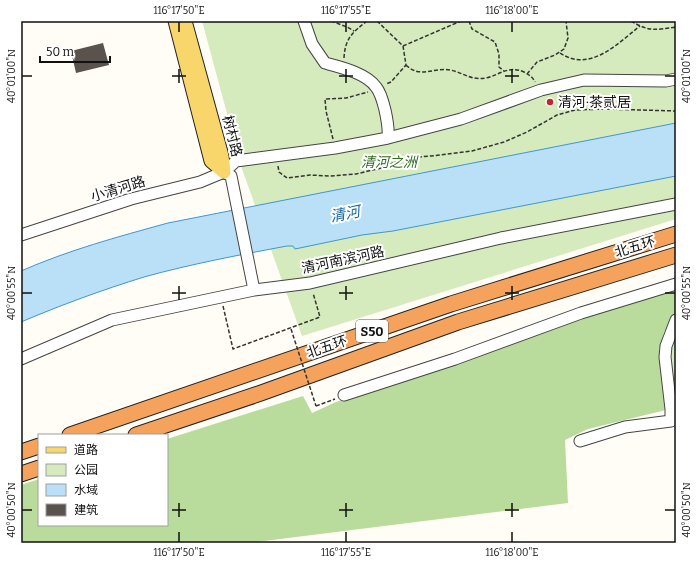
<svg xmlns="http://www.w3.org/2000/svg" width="697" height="564" viewBox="0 0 697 564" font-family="Bitter,'Noto Sans SC',serif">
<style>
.green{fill:#d5ebbd}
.forest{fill:#b9dc9c}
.water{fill:#b9e0f7;stroke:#3f96cf}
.building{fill:#5a524d}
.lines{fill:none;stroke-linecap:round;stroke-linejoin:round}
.minor-casing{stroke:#444;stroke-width:13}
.major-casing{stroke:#222;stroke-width:15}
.highway-casing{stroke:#222;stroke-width:17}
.path{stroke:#333;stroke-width:1.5;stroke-dasharray:4 2;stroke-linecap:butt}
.minor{stroke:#fff;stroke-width:11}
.major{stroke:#f9d66b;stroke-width:13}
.highway{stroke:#f5a25d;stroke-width:15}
.path-bridge{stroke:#333;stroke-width:1.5;stroke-dasharray:4 2;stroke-linecap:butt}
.ticks{fill:none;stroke:#111;stroke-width:1.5}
.poi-dot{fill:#c4262e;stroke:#fff;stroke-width:1.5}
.labels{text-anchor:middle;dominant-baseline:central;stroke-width:4;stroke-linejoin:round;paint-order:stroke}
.shield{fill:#fff;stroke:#585858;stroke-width:1}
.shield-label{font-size:13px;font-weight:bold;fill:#111}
.poi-label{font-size:14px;fill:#111;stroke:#fff;text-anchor:start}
.street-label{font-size:14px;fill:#111;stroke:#fff}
.park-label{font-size:14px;font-style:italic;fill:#2f6b1f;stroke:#fff}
.water-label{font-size:15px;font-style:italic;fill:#1768a6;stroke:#fff}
.neatline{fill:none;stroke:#111;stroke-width:1.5}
.ticks-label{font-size:10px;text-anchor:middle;fill:#111}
</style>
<rect width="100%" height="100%" fill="#fffdf5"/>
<path class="green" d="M 202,21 L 676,21 L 676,219 L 302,336 L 242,169 Z
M 676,330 L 676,415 L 669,350 Z"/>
<path class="forest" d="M 676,289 L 676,312 L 664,332 L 659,351 L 666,410 L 588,429 L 565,440 L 568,503 L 247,543 L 21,543 L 21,485 L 39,479 L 39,525 L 167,525 L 167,439 L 303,396 L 312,413 L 336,402 L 585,316 Z"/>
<path class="water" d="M 676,123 L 676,176 L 393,231 L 362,235 L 295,249 L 293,246 L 287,246 C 239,255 191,264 144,277 C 102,290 61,305 21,322 L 21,271 C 69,250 117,237 168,223 Z"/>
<path class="building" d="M 103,43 L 109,65 L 76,73 L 71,51 Z"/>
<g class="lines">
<g class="minor-casing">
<path id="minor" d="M 304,21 L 312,44 L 325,63 C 340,67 366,73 376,87 C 381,93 383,102 385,110 C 387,119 389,129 388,138
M 224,172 L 231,176 L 254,290
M 21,235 L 131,199 L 200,182 L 224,172 L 236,161 L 335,148 L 388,138 L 461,119 L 541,90 L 584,80 L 666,81 L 676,79
M 21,359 L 112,320 L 254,290 L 310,283 L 501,238 L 676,204
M 344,395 L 455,359 L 581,313 L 676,284
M 580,441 L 625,427 L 671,421 L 671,409 L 665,357 L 666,346 L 676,320"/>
</g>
<g class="major-casing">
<path id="major" d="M 175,21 L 211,161 L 224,172
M 185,21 L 222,156 L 224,172"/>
</g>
<g class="highway-casing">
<path id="highway" d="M 70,435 L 451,304 L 676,234
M 136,435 L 261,393 L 458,322 L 676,255
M 21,452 L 39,446
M 21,474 L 39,468"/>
</g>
<path class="path" d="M 331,21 L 347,27 L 354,31
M 377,21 L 403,46 L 406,65 L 391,82 L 386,84
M 469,21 L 472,29 L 495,42 L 499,54 L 499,67 L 504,71
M 631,21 C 649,32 656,30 676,27
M 403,46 L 461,21
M 560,53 C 590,73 617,44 640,26
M 344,58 C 345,38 353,32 367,21
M 406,65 C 420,79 434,67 450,70 C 462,72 471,81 486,78 C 500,75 508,65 524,72 C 529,75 532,76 535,82
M 527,74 L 537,62 L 555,55 L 564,49 L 568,38 L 566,21
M 333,139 L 326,111 L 325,99 L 346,98 L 368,92
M 278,166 L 279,172 L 287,178 L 310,175 L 330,176 L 356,174 L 381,168 L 405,158 L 431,156 L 472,151 L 504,142 L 527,132 L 557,115 L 575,110 L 605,109 L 676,111
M 223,306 L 233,349 L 320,317 L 313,293
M 316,406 L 335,399"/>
<use href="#minor" class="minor"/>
<use href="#major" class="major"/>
<use href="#highway" class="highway"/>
<path class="path-bridge" d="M 291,329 L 316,406"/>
</g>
<path class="ticks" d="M 179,22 L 179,32M 346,22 L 346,32M 512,22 L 512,32M 179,69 L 179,83M 346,69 L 346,83M 512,69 L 512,83M 22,76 L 32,76M 172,76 L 186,76M 339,76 L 353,76M 505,76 L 519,76M 665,76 L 675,76M 179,286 L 179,300M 346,286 L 346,300M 512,286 L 512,300M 22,293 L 32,293M 172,293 L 186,293M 339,293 L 353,293M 505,293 L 519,293M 665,293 L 675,293M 179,503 L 179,517M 346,503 L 346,517M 512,503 L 512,517M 22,510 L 32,510M 172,510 L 186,510M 339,510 L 353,510M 505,510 L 519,510M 665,510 L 675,510M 179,532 L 179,542M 346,532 L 346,542M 512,532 L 512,542"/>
<circle class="poi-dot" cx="550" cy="102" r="4"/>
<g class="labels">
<rect class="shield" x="356" y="320" width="32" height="22" rx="3"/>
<g class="shield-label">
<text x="372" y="331">S50</text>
</g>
<g class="poi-label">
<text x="558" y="102">清河·茶贰居</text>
</g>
<g class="street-label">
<text transform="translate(232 136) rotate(76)">树村路</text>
<text transform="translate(118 189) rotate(-17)">小清河路</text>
<text transform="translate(635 247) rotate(-17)">北五环</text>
<text transform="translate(343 260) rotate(-12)">清河南滨河路</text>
<text transform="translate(327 347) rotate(-19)">北五环</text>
</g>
<g class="park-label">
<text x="389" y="162">清河之洲</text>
</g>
<g class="water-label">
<text transform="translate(345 214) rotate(-11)">清河</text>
</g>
</g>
<rect width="697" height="564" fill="none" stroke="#ffffff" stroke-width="44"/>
<rect x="38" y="434" width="130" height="92" fill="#ffffff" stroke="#a0a0a0"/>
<rect x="46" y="447" width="20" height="6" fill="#f9d66b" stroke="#a0a0a0"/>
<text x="74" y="454" font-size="12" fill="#111111">道路</text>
<rect x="46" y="464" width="20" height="12" fill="#d5ebbd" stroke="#a0a0a0"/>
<text x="74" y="474" font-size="12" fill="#111111">公园</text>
<rect x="46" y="484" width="20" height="12" fill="#b9e0f7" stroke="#a0a0a0"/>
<text x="74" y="494" font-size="12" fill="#111111">水域</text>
<rect x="46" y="504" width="20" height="12" fill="#5a524d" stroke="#a0a0a0"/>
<text x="74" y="514" font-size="12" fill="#111111">建筑</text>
<path d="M40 56v6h70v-6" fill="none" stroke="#111111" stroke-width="2"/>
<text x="46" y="56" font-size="12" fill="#111111" stroke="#ffffff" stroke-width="3" paint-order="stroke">50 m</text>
<rect x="22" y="22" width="653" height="520" class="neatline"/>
<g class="ticks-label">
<text x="179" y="14">116°17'50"E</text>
<text x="346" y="14">116°17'55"E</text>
<text x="512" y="14">116°18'00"E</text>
<text transform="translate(11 76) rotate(-90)" y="4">40°01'00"N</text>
<text transform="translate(686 76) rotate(-90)" y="4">40°01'00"N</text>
<text transform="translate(11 293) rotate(-90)" y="4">40°00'55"N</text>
<text transform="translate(686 293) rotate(-90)" y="4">40°00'55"N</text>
<text transform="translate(11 510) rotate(-90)" y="4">40°00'50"N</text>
<text transform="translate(686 510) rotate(-90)" y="4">40°00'50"N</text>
<text x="179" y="556">116°17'50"E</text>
<text x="346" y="556">116°17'55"E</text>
<text x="512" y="556">116°18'00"E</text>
</g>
</svg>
